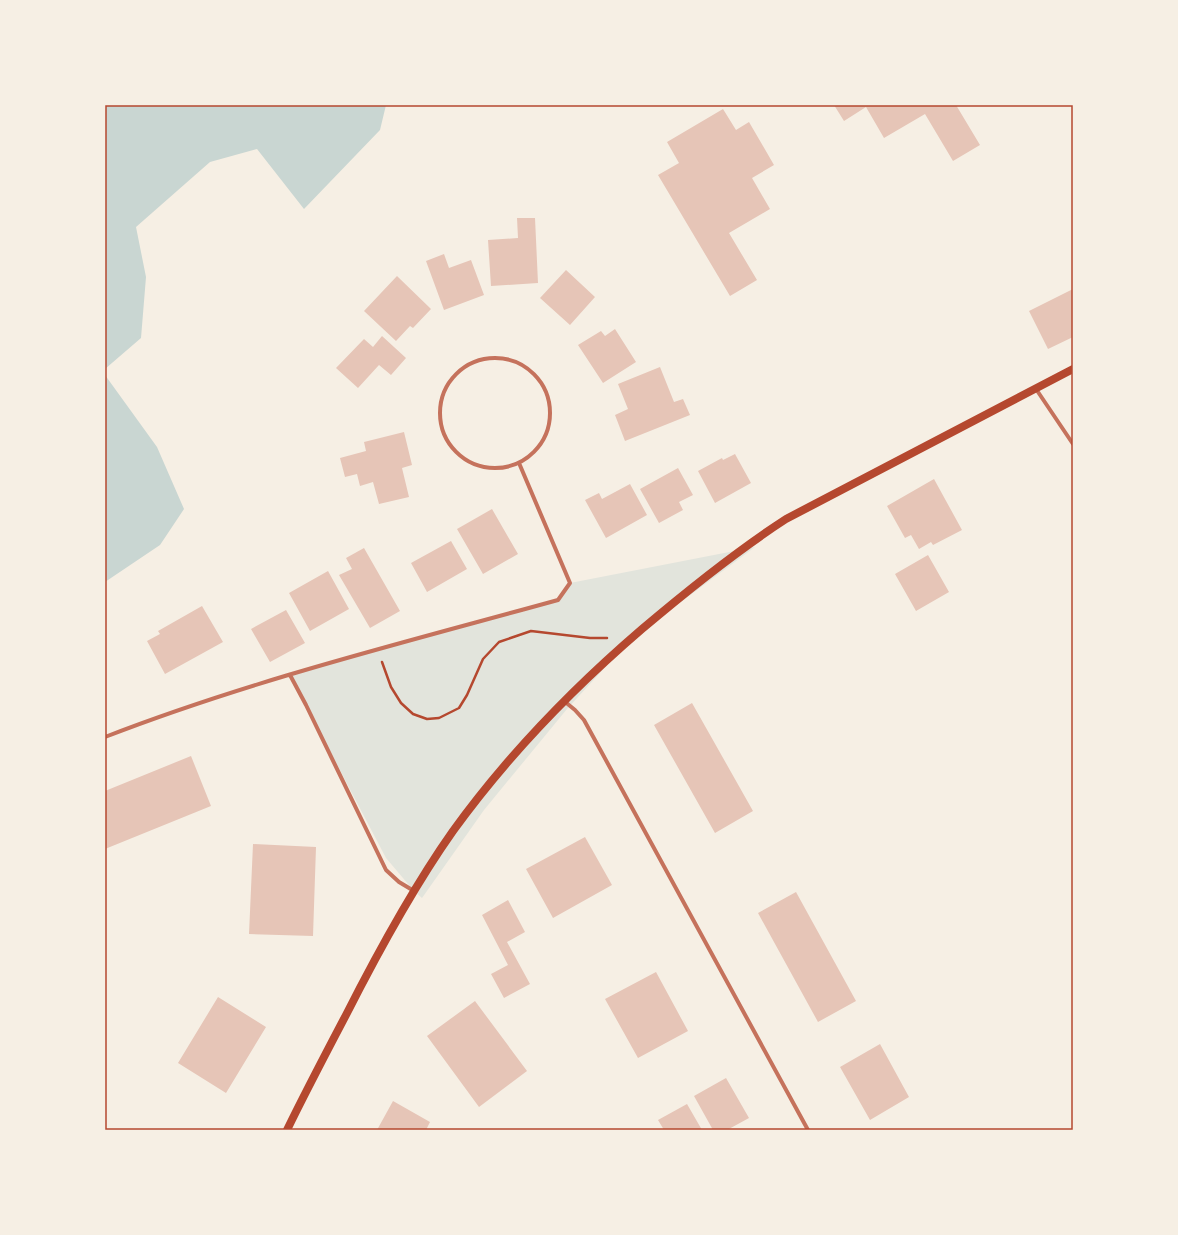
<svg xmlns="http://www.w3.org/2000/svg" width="1178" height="1235" viewBox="0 0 1178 1235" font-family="'Open Sans',sans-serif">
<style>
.green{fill:#e2e4dc}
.water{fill:#c9d6d2}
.building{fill:#e6c5b7}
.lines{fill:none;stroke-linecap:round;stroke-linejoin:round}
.path{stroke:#b5482f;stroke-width:2.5}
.minor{stroke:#c5725c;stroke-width:4}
.secondary{stroke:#b5482f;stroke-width:8}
.neatline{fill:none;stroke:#b5482f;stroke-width:1.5}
</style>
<rect width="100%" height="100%" fill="#f6efe4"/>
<path class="green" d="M 755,547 L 631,639 L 567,709 L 484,810 L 422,898 L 414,891 L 386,858 L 290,675 L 558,600 L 570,583 Z"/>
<path class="water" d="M 105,105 L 386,105 L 380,130 L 304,209 L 257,149 L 210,162 L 136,227 L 146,277 L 141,338 L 105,369 Z
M 105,375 L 157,447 L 184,509 L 160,545 L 105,582 Z"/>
<path class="building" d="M 834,105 L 956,105 L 980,145 L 953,161 L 925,114 L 884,138 L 866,107 L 844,121 Z
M 723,109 L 736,130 L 749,122 L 774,165 L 752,178 L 770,209 L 729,233 L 757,280 L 730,296 L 658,175 L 679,163 L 667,142 Z
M 517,218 L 535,218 L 538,283 L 491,286 L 488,240 L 518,238 Z
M 444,254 L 449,268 L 471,260 L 484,295 L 444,310 L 426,261 Z
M 566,270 L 595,297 L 570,325 L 540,298 Z
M 397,276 L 431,309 L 413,328 L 410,326 L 396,341 L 364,311 Z
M 1073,289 L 1073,337 L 1048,349 L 1029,311 Z
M 615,329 L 636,362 L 603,383 L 578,345 L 601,331 L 605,336 Z
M 382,336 L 406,358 L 391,375 L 379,365 L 358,388 L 336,368 L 364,339 L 373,347 Z
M 660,367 L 674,402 L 683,399 L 690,415 L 625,441 L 615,415 L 628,409 L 618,384 Z
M 404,432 L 412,465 L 402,468 L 409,497 L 379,504 L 373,482 L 360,486 L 357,474 L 345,477 L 340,458 L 366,451 L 364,442 Z
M 735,454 L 751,483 L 715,503 L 698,471 L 722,458 L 723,460 Z
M 678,468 L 693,495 L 679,502 L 683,510 L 659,523 L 640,489 Z
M 934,479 L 962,530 L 933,545 L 931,542 L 919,549 L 911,535 L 905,538 L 887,506 Z
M 630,484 L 647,515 L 606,538 L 585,500 L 599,493 L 602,499 Z
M 492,509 L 518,554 L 483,574 L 457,529 Z
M 451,541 L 467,569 L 427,592 L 411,563 Z
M 364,548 L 400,611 L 370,628 L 339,575 L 352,569 L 346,558 Z
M 928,555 L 949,592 L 916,611 L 895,574 Z
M 328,571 L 349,609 L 310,631 L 289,593 Z
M 202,606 L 223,642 L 165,674 L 147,641 L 160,634 L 158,631 Z
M 286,610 L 305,643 L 270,662 L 251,629 Z
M 692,703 L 753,811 L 715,833 L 654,725 Z
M 191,756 L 211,806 L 105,849 L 105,791 Z
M 585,837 L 612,885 L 553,918 L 526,869 Z
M 253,844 L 316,847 L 313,936 L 249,934 Z
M 796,892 L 856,1001 L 818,1022 L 758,913 Z
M 508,900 L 525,932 L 507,942 L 530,984 L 504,998 L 491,974 L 508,965 L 482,915 Z
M 656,972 L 688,1031 L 638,1058 L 605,999 Z
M 218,997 L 266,1027 L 226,1093 L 178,1063 Z
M 475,1001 L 527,1071 L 479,1107 L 427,1036 Z
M 880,1044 L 909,1097 L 870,1120 L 840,1067 Z
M 726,1078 L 749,1118 L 727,1130 L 713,1130 L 694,1096 Z
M 393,1101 L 430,1122 L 426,1130 L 377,1130 Z
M 687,1104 L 702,1130 L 664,1130 L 658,1120 Z"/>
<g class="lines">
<path class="path" d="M 382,662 L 391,687 L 401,703 L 413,714 L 427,719 L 439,718 L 459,708 L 467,695 L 483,659 L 499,642 L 531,631 L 590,638 L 607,638"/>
<path class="minor" d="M440 413a55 55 0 1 1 110 0a55 55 0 1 1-110 0Z
M 1036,389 L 1073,444
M 290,675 L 306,705 L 386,870 L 399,882 L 414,891
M 564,701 L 575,710 L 584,720 L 808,1130
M 105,737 C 252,680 406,642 558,600 L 570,583 L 519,463"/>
<path class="secondary" d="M 287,1130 C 306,1091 326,1053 346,1015 C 378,952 412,889 453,831 C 508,755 571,690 642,629 C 688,590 735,552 786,519 L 1073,369"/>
</g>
<rect width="1178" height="1235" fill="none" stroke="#f6efe4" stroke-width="212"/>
<rect x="106" y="106" width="966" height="1023" class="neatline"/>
</svg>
